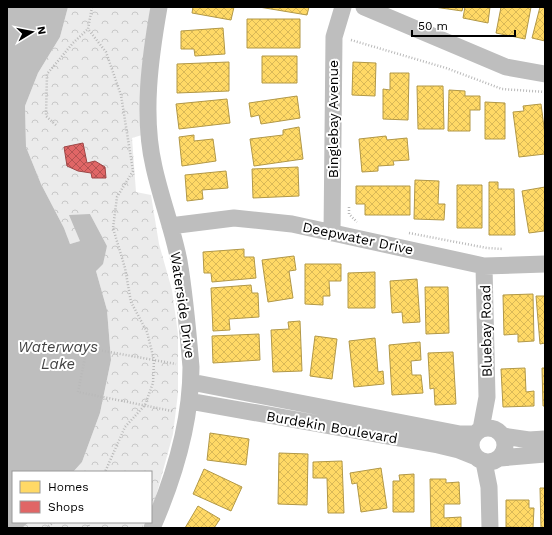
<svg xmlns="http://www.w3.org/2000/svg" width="552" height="535" font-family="'Work Sans',sans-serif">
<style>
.forest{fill:url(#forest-crowns)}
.water{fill:#bebebe}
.homes{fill:url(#homes-cross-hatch);stroke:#b29847}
.shops{fill:url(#shops-cross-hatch);stroke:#9d4747}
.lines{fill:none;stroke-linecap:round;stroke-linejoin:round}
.path{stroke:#b9b9b9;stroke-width:2.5;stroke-dasharray:1 2;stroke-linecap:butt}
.minor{stroke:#bebebe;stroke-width:17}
.labels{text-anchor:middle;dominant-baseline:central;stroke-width:4;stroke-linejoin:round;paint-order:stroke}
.street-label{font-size:14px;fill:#000;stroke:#fff}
.water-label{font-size:15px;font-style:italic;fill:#434343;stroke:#fff}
</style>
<defs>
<pattern id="forest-crowns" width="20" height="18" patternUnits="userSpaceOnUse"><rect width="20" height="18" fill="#ebebeb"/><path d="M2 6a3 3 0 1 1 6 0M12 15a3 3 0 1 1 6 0" fill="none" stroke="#c8c8c8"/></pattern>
<pattern id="homes-cross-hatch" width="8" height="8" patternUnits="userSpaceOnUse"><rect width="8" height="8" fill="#ffd966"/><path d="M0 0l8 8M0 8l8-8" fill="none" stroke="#d9b857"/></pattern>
<pattern id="shops-cross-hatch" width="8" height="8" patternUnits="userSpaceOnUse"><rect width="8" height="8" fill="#e06666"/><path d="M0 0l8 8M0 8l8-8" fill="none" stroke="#b35252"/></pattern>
</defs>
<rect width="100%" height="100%" fill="#fff"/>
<path class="forest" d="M68,7H152C142,51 141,90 142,135L132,138L136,192L151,195L159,244L172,290L178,334V393L173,434L155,500L151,510V472H73L82,462L100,413L111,360L107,310L96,271L107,246L90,214L80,241L70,244L64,228L41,184L26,147L25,106L38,73L60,37Z
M29,522H145L142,528H22Z"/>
<path class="water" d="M7,7H68L60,37L38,73L25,106L26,147L41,184L64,228L70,244L80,241L69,215L90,214L107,246L103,264L96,271L107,310L111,360L100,413L82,462L73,472H13V522H29L22,528H7Z"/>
<path class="homes" d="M193,7H234L231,20L192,13Z
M259,7H309L307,15Z
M434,7H463L462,11Z
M465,7H490L488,23L463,18Z
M501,7H531L525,39L496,33Z
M540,7H545V41L532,38Z
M247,19H300V48H247Z
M223,28L225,54L195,56L194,49H181V31Z
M262,56H297V83H262Z
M229,62V91L177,93V64Z
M353,62L376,63L375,96L352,95Z
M390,73H409L408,120L383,119V89L390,90Z
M417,86H443L444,129H418Z
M449,90L465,91V96H480V110H470V131H448Z
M297,96L300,118L261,124L259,115L251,117L249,103Z
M227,99L230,123L179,129L176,104Z
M485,102L505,103V139H485Z
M541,104L545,135V154L519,157L513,112L524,111L523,106Z
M299,127L303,159L254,166L250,139L283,135V130Z
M194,135V141L213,139L216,161L182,166L179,137Z
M386,136L387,140L407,138L409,160L393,161L394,165L378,166V171L362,172L359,139Z
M298,167L299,196L253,198L252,169Z
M226,171L228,188L202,190L203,199L187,201L185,175Z
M415,180L439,181L438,204H445L444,220L414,219Z
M489,182H498V189H514L515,235H489Z
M457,185H482V228H457Z
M356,186H410V215H365V204H356Z
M545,187L544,231L529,233L522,191Z
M244,249V257H254L256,278L212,282L211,273H204L203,252Z
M294,256L296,270L289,271L293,298L268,302L262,260Z
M305,264H341V281H329L330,296H323V305L305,304Z
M375,272V308H348V273Z
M417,279L420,322L403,323L402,312L392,313L390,281Z
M251,285L252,293H258L259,317L229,319L230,330L213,331L211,288Z
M425,287H448L449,333L426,334Z
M533,294L534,341L518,342V334L504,335L503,295Z
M536,296H545V343L540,344Z
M300,321L302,371L273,372L271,330L289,329L288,322Z
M259,334L260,360L213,363L212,336Z
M315,336L337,339L332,379L310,376Z
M375,338L378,372L383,371L384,384L354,387L349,341Z
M420,342L421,360L411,361L412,375H421L423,393L392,395L389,345Z
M453,352L456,404L435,405L434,388L430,389L428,353Z
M525,368L526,392L534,391V406L503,407L501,369Z
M542,368H545V406H543Z
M210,433L249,439L246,465L207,460Z
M279,453L308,454L307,505L278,504Z
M342,461L344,513H328L327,478H313V462Z
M381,468L387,508L361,512L357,483L352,484L350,473Z
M204,469L242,487L231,511L193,494Z
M414,474V512H393V481H400L399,475Z
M430,479H446V483L459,482L460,504H444V518L461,517V528H431Z
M540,488H545V528H541Z
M506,500H529V508H534L533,528L506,527Z
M198,506L220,519L214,528H185Z"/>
<path class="shops" d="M83,143L87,163L95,161L105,167L106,178H92L91,173L78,171L67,166L64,147Z"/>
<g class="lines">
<path class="path" d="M92,7L88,29L106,52L121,95L133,171L117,197L113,228L125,268L131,302L147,332L154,360L153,383L145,405L125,427L105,472
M351,40L446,68L502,89L545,92
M56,125L46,116L47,74L73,43L88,29
M349,207V214L357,222
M409,233L487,248L503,249
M172,411L78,392L87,348L176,364
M88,522L89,528
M46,528L54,522"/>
<path class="minor" d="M364,7L506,67L545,74
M170,226L234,218L292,224L484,266L545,264
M332,233L334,37L343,7
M191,382L460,434H474
M189,401L438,445L459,450L474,456
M471 445a17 17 0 1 1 34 0a17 17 0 1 1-34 0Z
M481,429L487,397L484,266
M503,436L529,440L545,439
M500,458L545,454
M484,462L489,487L490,528
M152,528C174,478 191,423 191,367C188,332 185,296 179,261C173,230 161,199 154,167C142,116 150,58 159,7"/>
</g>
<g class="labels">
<g class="street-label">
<text transform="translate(333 119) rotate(-90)">Binglebay Avenue</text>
<text transform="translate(358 238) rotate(12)">Deepwater Drive</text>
<text transform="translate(183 305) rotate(82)">Waterside Drive</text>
<text transform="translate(486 331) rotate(-91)">Bluebay Road</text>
<text transform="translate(332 427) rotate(10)">Burdekin Boulevard</text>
</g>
<g class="water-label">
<text x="58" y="347">Waterways<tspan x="58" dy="17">Lake</tspan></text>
</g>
</g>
<rect width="552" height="535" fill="none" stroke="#000000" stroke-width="16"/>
<rect x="12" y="471" width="140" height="52" fill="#ffffff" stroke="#999999"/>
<rect x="20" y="481" width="20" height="12" fill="#ffd966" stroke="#999999"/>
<text x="48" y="491" font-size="12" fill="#000000">Homes</text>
<rect x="20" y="501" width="20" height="12" fill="#e06666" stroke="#999999"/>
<text x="48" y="511" font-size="12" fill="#000000">Shops</text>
<g transform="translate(32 32) rotate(80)" stroke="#ffffff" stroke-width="3" paint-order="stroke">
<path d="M0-3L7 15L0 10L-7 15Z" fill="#000000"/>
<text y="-6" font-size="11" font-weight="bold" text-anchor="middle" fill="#000000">N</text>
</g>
<path d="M412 30v6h103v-6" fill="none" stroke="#000000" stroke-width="2"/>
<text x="418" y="30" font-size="12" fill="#000000" stroke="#ffffff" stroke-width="3" paint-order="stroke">50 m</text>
</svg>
